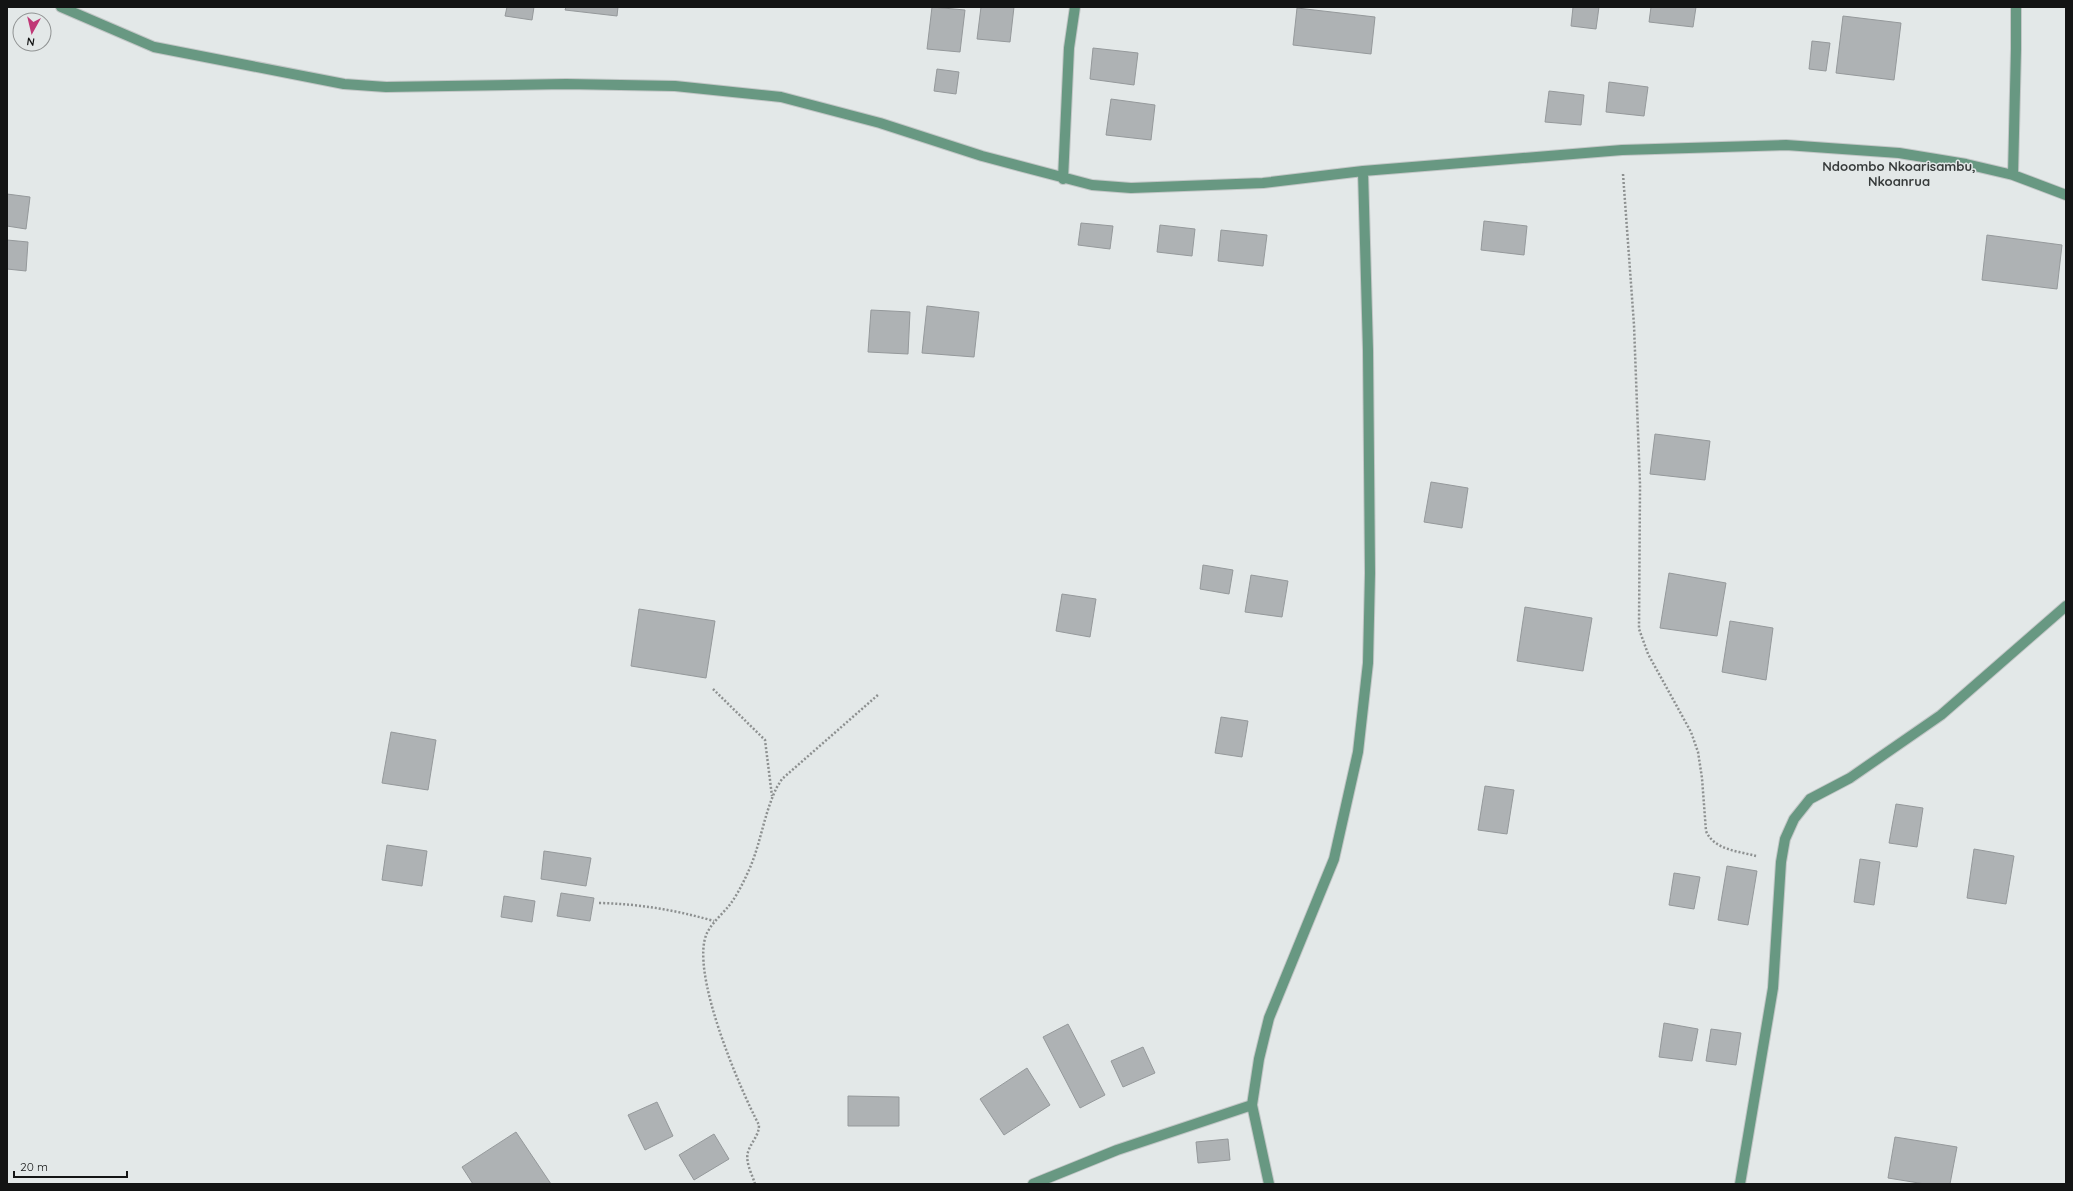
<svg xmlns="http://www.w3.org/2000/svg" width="2073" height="1191" font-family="Quicksand,sans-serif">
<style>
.building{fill:#aeb2b4;stroke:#95999b}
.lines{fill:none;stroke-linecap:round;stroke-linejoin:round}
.minor-casing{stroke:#c2c6c6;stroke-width:12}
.path{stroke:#8d9090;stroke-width:2.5;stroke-dasharray:2 2;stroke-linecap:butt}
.minor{stroke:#689882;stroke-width:10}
.labels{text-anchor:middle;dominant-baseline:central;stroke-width:3;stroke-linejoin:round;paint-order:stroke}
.neighbourhood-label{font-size:13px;font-weight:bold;fill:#373b3b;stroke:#e3e8e8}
</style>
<rect width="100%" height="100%" fill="#e3e8e8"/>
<path class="building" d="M507,7H534L532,20L505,16Z
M566,7H618L617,16L565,10Z
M932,7L965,10L960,52L927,49Z
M981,7H1014L1010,42L977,39Z
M1573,7H1599L1596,29L1571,26Z
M1651,7H1696L1693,27L1649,22Z
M1297,8L1375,17L1371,54L1293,45Z
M1843,16L1901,23L1894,80L1836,73Z
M1812,41L1830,43L1826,71L1809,69Z
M1093,48L1138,53L1134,85L1090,79Z
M937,69L959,72L956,94L934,91Z
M1609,82L1648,87L1644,116L1606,112Z
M1549,91L1584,95L1581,125L1545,122Z
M1111,99L1155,105L1151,140L1106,135Z
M7,194L30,197L26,229L7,226Z
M1484,221L1527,226L1524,255L1481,250Z
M1081,223L1113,226L1110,249L1078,245Z
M1160,225L1195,229L1192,256L1157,252Z
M1221,230L1267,235L1263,266L1218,261Z
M1987,235L2062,245L2057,289L1982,280Z
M7,240L28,242L26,271L7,269Z
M927,306L979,312L974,357L922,353Z
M871,310L910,312L908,354L868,352Z
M1655,434L1710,441L1705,480L1650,474Z
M1431,482L1468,488L1462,528L1424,522Z
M1203,565L1233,570L1229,594L1200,589Z
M1669,573L1726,583L1717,636L1660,628Z
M1251,575L1288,581L1282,617L1245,612Z
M1062,594L1096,599L1090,637L1056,631Z
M1525,607L1592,618L1583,671L1517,661Z
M639,609L715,621L706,678L631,666Z
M1730,621L1773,628L1766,680L1722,672Z
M1221,717L1248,721L1242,757L1215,753Z
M391,732L436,740L428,790L382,783Z
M1485,786L1514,790L1507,834L1478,830Z
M1896,804L1923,808L1917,847L1889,843Z
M387,845L427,851L422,886L382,880Z
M1974,849L2014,856L2006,904L1967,898Z
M544,851L591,858L586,886L541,879Z
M1860,859L1880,862L1874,905L1854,902Z
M1727,866L1757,871L1748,925L1718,920Z
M1674,873L1700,877L1694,909L1669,905Z
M561,893L594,898L590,921L557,916Z
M504,896L535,901L532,922L501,917Z
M1664,1023L1698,1029L1692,1061L1659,1057Z
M1068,1024L1105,1095L1080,1108L1043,1037Z
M1711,1029L1741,1033L1736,1065L1706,1061Z
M1143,1047L1155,1073L1123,1087L1111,1061Z
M1027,1068L1050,1105L1004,1135L980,1099Z
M848,1096L899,1097V1126H848Z
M657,1102L673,1136L645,1150L628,1115Z
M516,1132L551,1184H473L462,1167Z
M714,1134L729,1159L694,1180L679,1155Z
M1895,1137L1957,1147L1950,1184H1925L1888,1178Z
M1228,1139L1230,1160L1198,1163L1196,1142Z"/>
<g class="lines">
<g class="minor-casing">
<path id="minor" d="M61,7L154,47L344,84L386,87L566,84L675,86L781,97L880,123L982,156L1092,185L1131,188L1263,183L1363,171L1622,150L1786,145L1899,153L1966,164L2013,175L2066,195
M2013,175L2016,49V7
M1063,179L1069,48L1075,7
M1033,1184L1117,1150L1252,1105
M1269,1184L1252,1105L1259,1059L1269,1018L1334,859L1358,752L1368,663L1370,573L1368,350L1363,171
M1740,1184L1773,988L1781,862L1785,839L1794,819L1810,799L1850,778L1941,715L2066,606"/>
</g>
<path class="path" d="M1623,174L1634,325L1640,485L1639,629L1648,654L1691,732L1698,752L1702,778L1706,831C1714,850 1738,851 1756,856
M713,689L765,740L772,796
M599,903C641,904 675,910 714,921
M755,1184C752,1174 745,1162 748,1152C751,1142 759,1136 759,1125C740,1089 689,971 707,933C712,923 721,915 728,907C737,896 743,883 749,870C761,843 764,813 777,787L782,779L879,694"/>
<use href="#minor" class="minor"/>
</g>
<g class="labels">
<g class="neighbourhood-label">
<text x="1899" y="166">Ndoombo Nkoarisambu,<tspan x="1899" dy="15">Nkoanrua</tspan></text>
</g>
</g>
<rect width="2073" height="1191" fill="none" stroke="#131414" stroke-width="16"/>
<g transform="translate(32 32) rotate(188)"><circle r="19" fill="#e3e8e8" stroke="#909393"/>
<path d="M0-3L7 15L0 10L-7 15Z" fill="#c03876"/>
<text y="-6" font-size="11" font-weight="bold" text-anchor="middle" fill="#131414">N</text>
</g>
<path d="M14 1171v6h113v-6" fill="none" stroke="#131414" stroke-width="2"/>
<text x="20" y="1171" font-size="12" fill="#131414" stroke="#e3e8e8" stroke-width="3" paint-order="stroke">20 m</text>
</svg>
